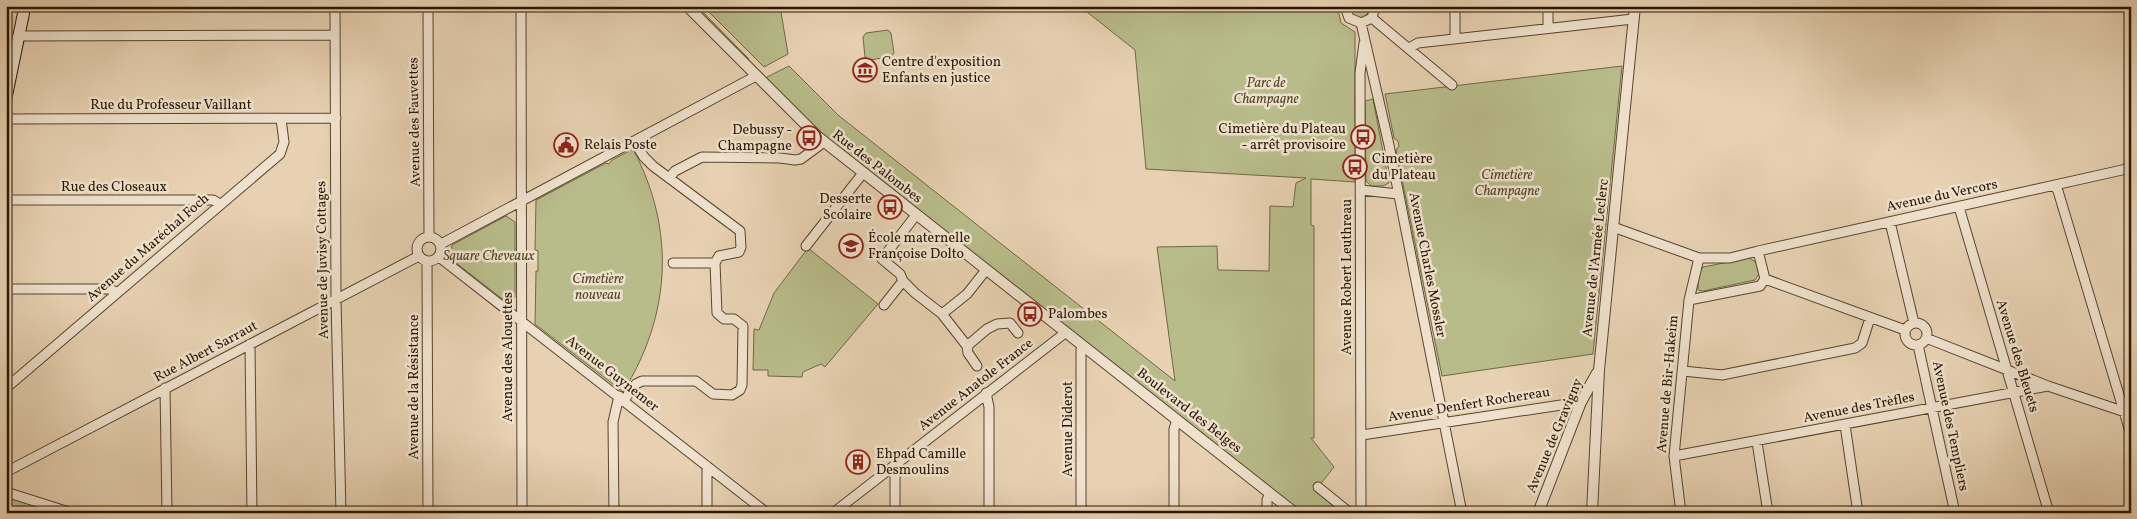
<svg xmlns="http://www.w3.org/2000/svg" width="2137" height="519" font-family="Vollkorn,serif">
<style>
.green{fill:#b8bb8a;stroke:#706845}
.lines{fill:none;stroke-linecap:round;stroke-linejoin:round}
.minor-casing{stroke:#58452c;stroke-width:11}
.tertiary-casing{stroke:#58452c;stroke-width:12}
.secondary-casing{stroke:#291600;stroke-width:13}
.minor{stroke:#efe1cd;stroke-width:9}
.tertiary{stroke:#efe1cd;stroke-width:10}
.secondary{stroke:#efe1cd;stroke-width:11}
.labels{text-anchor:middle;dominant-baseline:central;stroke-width:5;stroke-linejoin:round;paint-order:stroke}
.poi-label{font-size:14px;fill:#291600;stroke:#efe1cd;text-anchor:start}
.park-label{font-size:14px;font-style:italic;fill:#544829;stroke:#efe1cd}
.street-label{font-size:14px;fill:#291600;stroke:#efe1cd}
</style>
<rect width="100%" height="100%" fill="#e7d1b2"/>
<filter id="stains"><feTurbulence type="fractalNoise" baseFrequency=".004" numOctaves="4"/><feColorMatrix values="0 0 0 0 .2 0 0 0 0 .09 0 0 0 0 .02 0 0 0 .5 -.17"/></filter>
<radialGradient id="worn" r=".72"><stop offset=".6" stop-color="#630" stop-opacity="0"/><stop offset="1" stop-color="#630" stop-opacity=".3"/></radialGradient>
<path class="green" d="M691,6H697L749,59L746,62Z
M703,6H780L788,54L764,67Z
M1084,6H1337L1341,23L1355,32V182L1311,179V225L1314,226V438H1311L1334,467L1315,491L1342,513H1300L1086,344L1071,329L1062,327L827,140L765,78L789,66L838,115L1175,381L1157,247L1217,246L1218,270L1269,271L1270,206L1293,207L1296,183L1306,178L1146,169L1135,50L1082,8Z
M1349,6H1369V11L1364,19H1354Z
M888,30L891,33L894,53L891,57L869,60L865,57L863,37L866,33Z
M1622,66L1593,354L1442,376L1396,150L1399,146L1398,141L1394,138L1385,94Z
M1373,99L1389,183L1383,186H1371L1366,181L1365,101Z
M633,149C676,230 671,315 623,392L535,324L536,271H538V251L535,250L536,200L606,163L609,164L612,160Z
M506,216L515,222V297L505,301L451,259L452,245Z
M808,248L878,304L825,367L821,364L803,372L802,377L768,376V370H753L754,329L759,330L774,293Z
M1749,258L1756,262L1759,274L1755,280L1703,291L1698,290V274L1703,267Z
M6,497L36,506L34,513H6Z"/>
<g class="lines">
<g class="minor-casing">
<path id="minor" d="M335,6L336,299L341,513
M428,6L429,237
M521,6L522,513
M1345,6L1349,18L1361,23L1372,18L1375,6
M1372,18L1452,85
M1361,23L1389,145L1462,513
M1548,28V6
M18,36L335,35
M1455,39V6
M1409,48L1418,43L1633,19
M6,119L336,118
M669,178L675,171L702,157L780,158L795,160L801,159L824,142
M2055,186L2058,191L2131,435
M1361,190L1398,194
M6,200H213L220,204
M1959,207L2049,513
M916,215L882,259L900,274L903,281L915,293L942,314L967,346L968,353L977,366
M1890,222L1914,323
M1613,227L1699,258H1730L1758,251L1765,279L1760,286L1689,300
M417 249a12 12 0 1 1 24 0a12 12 0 1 1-24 0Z
M441,244L756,76
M806,246L863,173
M1758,251L2131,168
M439,257L767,513
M427,261L428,513
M673,263H715
M1765,279L1905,330
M6,289H110L117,293
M884,305L903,281
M942,314L967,294L986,270
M1905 334a11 11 0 1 1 22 0a11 11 0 1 1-22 0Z
M1926,338L2048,386L2128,413
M250,344L252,513
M1918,345L1955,513
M967,346L987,329L997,324L1010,323L1018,333
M1683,371L1722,375L1855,348L1862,343L1870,318
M6,388L280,154L284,142L281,119
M165,388L167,513
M986,393L989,407V513
M624,400L636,384L642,381H696L713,394L732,395L740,390L742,385L743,326L734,319H724L717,313L715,263L719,256L739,252L741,247L740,231L653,166L644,157L634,141
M1845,425L1858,513
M1362,435L1581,402
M1757,442L1768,513
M1674,456L2048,386
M6,472L419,256
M1318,487L1350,513
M6,492L72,513
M614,513L613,422L619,396
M707,513V466
M833,513L1065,333
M895,513V465
M1081,513V350L1083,346
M1174,513V429L1177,420
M1267,513V500L1270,493
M1361,513L1360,73L1364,43
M1681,513L1674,456L1689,300L1699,258"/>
</g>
<g class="tertiary-casing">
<path id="tertiary" d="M687,6L817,136L1295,513
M1538,513L1581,402L1597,373
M1592,513L1599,370L1635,6"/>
</g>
<g class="secondary-casing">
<path id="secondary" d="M6,98L25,6"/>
</g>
<use href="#minor" class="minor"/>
<use href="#tertiary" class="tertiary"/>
<use href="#secondary" class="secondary"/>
</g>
<defs>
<g id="museum-ring" transform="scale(1.25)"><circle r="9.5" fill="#efe1cd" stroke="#8f2418" stroke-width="1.5"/><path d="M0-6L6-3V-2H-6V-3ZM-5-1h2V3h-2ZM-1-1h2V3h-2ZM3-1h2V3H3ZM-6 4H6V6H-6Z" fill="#8f2418"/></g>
<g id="bus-ring" transform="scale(1.25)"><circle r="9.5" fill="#efe1cd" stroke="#8f2418" stroke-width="1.5"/><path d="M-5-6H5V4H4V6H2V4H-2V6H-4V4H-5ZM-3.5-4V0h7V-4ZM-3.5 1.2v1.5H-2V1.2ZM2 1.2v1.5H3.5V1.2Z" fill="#8f2418"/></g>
<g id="civic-ring" transform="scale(1.25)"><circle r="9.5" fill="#efe1cd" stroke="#8f2418" stroke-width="1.5"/><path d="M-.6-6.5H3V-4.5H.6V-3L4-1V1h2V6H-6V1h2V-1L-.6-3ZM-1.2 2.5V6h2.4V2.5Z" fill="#8f2418"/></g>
<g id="school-ring" transform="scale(1.25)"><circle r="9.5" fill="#efe1cd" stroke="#8f2418" stroke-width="1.5"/><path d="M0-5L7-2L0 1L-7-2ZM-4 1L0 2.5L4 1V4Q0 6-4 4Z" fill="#8f2418"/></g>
<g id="building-ring" transform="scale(1.25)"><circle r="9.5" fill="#efe1cd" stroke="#8f2418" stroke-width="1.5"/><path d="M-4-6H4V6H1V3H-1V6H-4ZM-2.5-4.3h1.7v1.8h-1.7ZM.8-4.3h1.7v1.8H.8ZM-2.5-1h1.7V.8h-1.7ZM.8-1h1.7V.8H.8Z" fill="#8f2418"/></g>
</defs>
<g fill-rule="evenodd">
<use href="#museum-ring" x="865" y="70"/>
<use href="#bus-ring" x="1363" y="137"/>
<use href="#bus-ring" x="809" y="138"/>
<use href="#civic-ring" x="566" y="145"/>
<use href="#bus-ring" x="1355" y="167"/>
<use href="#bus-ring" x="890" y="207"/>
<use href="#school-ring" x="851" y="246"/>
<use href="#bus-ring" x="1030" y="314"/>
<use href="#building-ring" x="858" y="462"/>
</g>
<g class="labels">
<g class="poi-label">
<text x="882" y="62">Centre d'exposition<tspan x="882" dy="16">Enfants en justice</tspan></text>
<text x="1346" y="129" text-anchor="end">Cimetière du Plateau<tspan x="1346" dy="16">- arrêt provisoire</tspan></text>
<text x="792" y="130" text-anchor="end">Debussy -<tspan x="792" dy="16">Champagne</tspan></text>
<text x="584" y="145">Relais Poste</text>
<text x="1372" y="159">Cimetière<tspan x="1372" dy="16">du Plateau</tspan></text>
<text x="872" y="199" text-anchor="end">Desserte<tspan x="872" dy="16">Scolaire</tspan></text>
<text x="868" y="238">École maternelle<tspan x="868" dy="16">Françoise Dolto</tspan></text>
<text x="1048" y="314">Palombes</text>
<text x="876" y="454">Ehpad Camille<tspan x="876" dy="16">Desmoulins</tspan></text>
</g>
<g class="park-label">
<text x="1266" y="83">Parc de<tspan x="1266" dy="16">Champagne</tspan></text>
<text x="1507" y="175">Cimetière<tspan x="1507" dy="16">Champagne</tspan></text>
<text x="489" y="256">Square Cheveaux</text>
<text x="598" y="279">Cimetière<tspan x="598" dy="16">nouveau</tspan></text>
</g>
<g class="street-label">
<text x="171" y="105">Rue du Professeur Vaillant</text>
<text transform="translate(415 122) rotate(-91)">Avenue des Fauvettes</text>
<text transform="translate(877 167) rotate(38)">Rue des Palombes</text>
<text x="114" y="187">Rue des Closeaux</text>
<text transform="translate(1942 196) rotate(-12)">Avenue du Vercors</text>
<text transform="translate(148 248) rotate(-41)">Avenue du Maréchal Foch</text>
<text transform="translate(1596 258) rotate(-84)">Avenue de l'Armée Leclerc</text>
<text transform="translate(323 260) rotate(-91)">Avenue de Juvisy Cottages</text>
<text transform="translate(1427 265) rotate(79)">Avenue Charles Mossler</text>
<text transform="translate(1347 277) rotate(-90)">Avenue Robert Leuthreau</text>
<text transform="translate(206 352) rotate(-28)">Rue Albert Sarraut</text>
<text transform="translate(2017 356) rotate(73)">Avenue des Bleuets</text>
<text transform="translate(508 357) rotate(-90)">Avenue des Alouettes</text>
<text transform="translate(612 374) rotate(38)">Avenue Guynemer</text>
<text transform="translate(1668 384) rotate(-85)">Avenue de Bir-Hakeim</text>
<text transform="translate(976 385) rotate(-38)">Avenue Anatole France</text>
<text transform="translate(414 387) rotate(-90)">Avenue de la Résistance</text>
<text transform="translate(1469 405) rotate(-9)">Avenue Denfert Rochereau</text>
<text transform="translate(1859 408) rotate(-11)">Avenue des Trèfles</text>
<text transform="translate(1189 411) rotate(38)">Boulevard des Belges</text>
<text transform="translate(1950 426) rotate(78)">Avenue des Templiers</text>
<text transform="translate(1068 429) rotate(-90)">Avenue Diderot</text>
<text transform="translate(1555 436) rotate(-67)">Avenue de Gravigny</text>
</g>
</g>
<rect width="2137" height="519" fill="none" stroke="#e7d1b2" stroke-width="25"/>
<rect x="8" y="8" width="2122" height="504" fill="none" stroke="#291600" stroke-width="2.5"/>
<rect x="12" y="12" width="2112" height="494" fill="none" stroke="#291600"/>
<rect width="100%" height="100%" filter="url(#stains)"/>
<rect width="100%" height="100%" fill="url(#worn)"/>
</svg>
